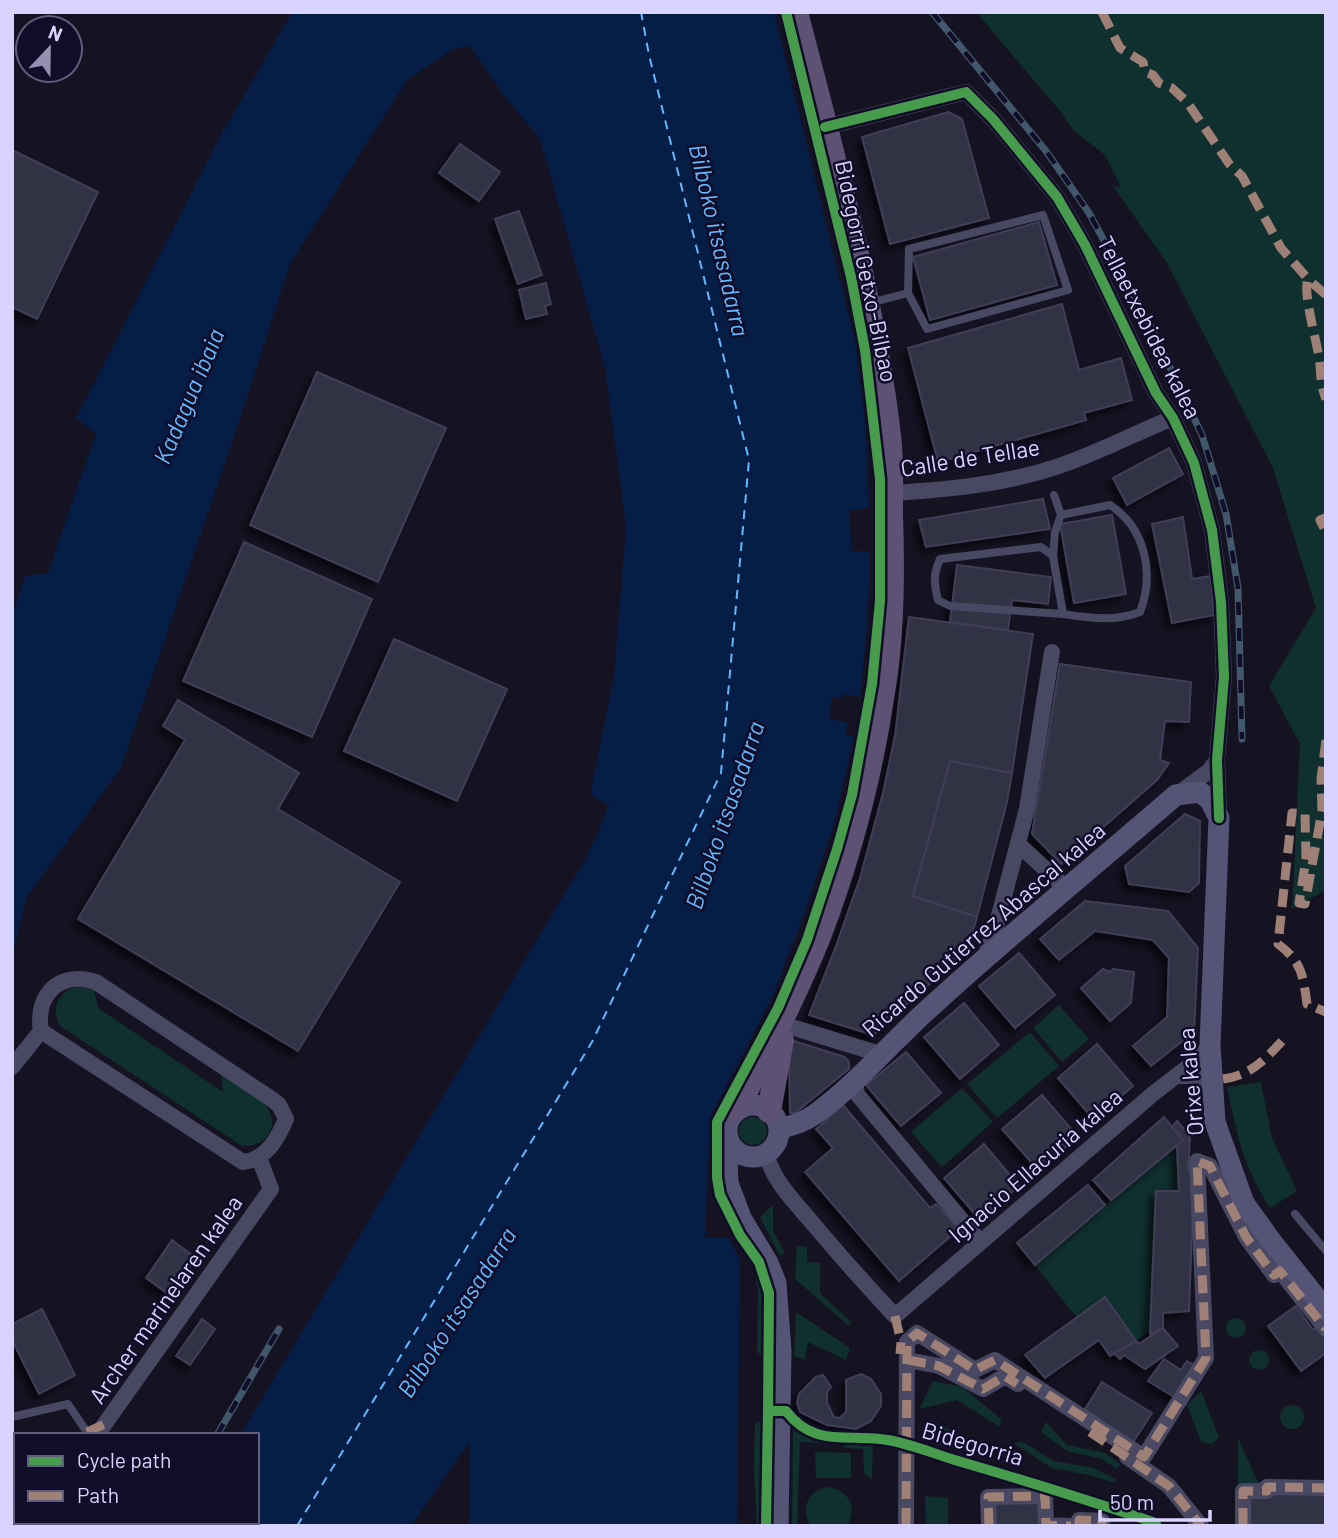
<svg xmlns="http://www.w3.org/2000/svg" width="1338" height="1538" font-family="Barlow,sans-serif">
<style>
.green{fill:#102f2f}
.water{fill:#061d45}
.lines{fill:none;stroke-linecap:round;stroke-linejoin:round}
.ferry{stroke:#62b8ff;stroke-width:2;stroke-dasharray:9 7;stroke-linecap:butt}
.building{fill:#333144;stroke:#413e56;stroke-width:2;filter:url(#shadow)}
.lane{stroke:#484863;stroke-width:8}
.street{stroke:#484863;stroke-width:16}
.secondary{stroke:#565476;stroke-width:21}
.primary{stroke:#5d5274;stroke-width:24}
.rail-casing{stroke:#41586c;stroke-width:7}
.rail{stroke:#110d28;stroke-width:4.5;stroke-dasharray:13;stroke-linecap:butt}
.quiet{stroke:#9e8076;stroke-width:9;stroke-dasharray:18 9;stroke-linecap:butt}
.cycleway-casing{stroke:#110d28;stroke-width:15}
.cycleway{stroke:#469c4c;stroke-width:10}
.labels{text-anchor:middle;dominant-baseline:central;stroke-width:5;stroke-linejoin:round;paint-order:stroke}
.street-label{font-size:23px;fill:#d9d4ff;stroke:#110d28}
.water-label{font-size:24px;font-style:italic;fill:#62b8ff;stroke:#110d28}
</style>
<defs>
<filter id="shadow"><feDropShadow dx="-5.5" dy="5.5" stdDeviation="3.5" flood-color="#0009"/></filter>
</defs>
<rect width="100%" height="100%" fill="#151322"/>
<path class="green" d="M976,12H1326V890L1292,909L1300,744L1269,686L1316,608L1273,468L1167,263L1113,186L1121,187L1105,155L1074,131L1060,111Z
M75,987L94,989L98,1008L223,1092L221,1073C239,1085 282,1104 270,1131C265,1143 253,1146 242,1146L60,1026C51,1008 57,994 75,987Z
M1059,1005L1089,1039L1062,1062L1033,1028Z
M1030,1032L1059,1066L997,1118L967,1084Z
M1261,1082L1272,1138L1297,1191L1270,1208C1243,1165 1237,1136 1227,1087Z
M962,1088L993,1122L942,1167L911,1132Z
M739 1131a14 14 0 1 1 28 0a14 14 0 1 1-28 0Z
M1177,1145L1179,1191H1156L1150,1330L1136,1341L1105,1297L1077,1318L1035,1265Z
M773,1205V1231L785,1253L780,1256L760,1217Z
M797,1246L807,1247V1262L820,1263V1293L851,1322L849,1326L795,1279Z
M754,1266L763,1295V1356L757,1352L758,1291Z
M796,1312L850,1348L846,1360L808,1342L805,1360L794,1356Z
M1226 1328a10 10 0 1 1 20 0a10 10 0 1 1-20 0Z
M1249 1360a10 10 0 1 1 20 0a10 10 0 1 1-20 0Z
M933,1381L962,1387L1001,1419L1000,1427L957,1400L919,1409Z
M1201,1391L1219,1437L1212,1444L1201,1442L1187,1405Z
M1280 1417a12 12 0 1 1 24 0a12 12 0 1 1-24 0Z
M762,1419V1526H757L754,1472L755,1424Z
M932,1420L987,1449L986,1453L969,1445L930,1434Z
M1046,1422L1067,1445L1105,1453L1120,1464L1117,1469L1102,1459L1067,1451L1041,1432Z
M793,1424L800,1430L825,1439L824,1443L800,1442L797,1526H792Z
M1238,1438L1258,1482H1326L1238,1491Z
M845,1442L873,1443L872,1480L864,1473L863,1449L844,1448Z
M1023,1442L1054,1461L1094,1468L1117,1480L1111,1482L1089,1475L1052,1468L1013,1443Z
M817,1452L851,1453V1478H816L815,1453Z
M826,1487C848,1489 858,1506 847,1526H811C800,1509 807,1493 826,1487Z
M925,1496L948,1498V1526H926Z"/>
<path class="water" d="M292,12H774L855,341L866,430L869,508L849,510L852,551H870L868,618L860,697L844,694L843,698L832,697L829,718L848,723L845,734L854,736L835,821L805,912L772,998L710,1117L705,1238H729L740,1260L737,1526H469L470,1441L411,1526H186L188,1522H257V1435H240L587,856L609,806L590,794L614,676L626,527L605,368L540,139L505,97L469,45L452,50L407,80L290,264L241,416L121,768L26,898L12,958V615L25,576L48,573L96,433L76,418L220,137Z"/>
<g class="lines">
<path class="ferry" d="M297,1526L592,1042L721,773L749,460L649,55L641,12"/>
</g>
<path class="building" d="M948,112L962,119L989,218L890,244L862,137Z
M460,144L500,172L479,201L439,173Z
M12,150L98,192L37,319L12,307Z
M519,211L542,275L518,284L495,219Z
M1039,222L1057,285L930,320L913,257Z
M546,283L551,304L545,306L547,314L526,319L519,290Z
M1062,304L1079,370L1121,358L1132,400L1084,413L1086,420L938,462L908,348Z
M317,372L446,428L378,582L250,525Z
M1169,448L1183,474L1127,505L1113,478Z
M1043,499L1050,529L926,547L919,520Z
M1112,515L1126,594L1074,603L1060,524Z
M1183,517L1192,579L1211,576L1214,615L1172,623L1152,524Z
M244,542L372,599L312,737L183,681Z
M957,565L1051,577L1048,604L1012,600L1008,630L950,622Z
M909,617L1033,634L1012,773L950,761L913,896L977,917L968,949L873,1035L809,1015L836,946L860,878L883,793L895,736Z
M394,639L507,689L457,801L344,751Z
M1060,664L1191,682L1189,722L1165,721L1160,760L1169,763L1157,780L1061,864L1032,834Z
M178,700L299,773L278,809L400,882L298,1051L78,919L185,740L163,726Z
M950,761L1012,773L1007,802L977,917L913,896Z
M1185,814L1200,821L1199,883L1189,892L1129,884L1125,866Z
M1085,901L1168,911L1198,948L1194,1032L1151,1066L1133,1046L1167,1017L1169,958L1153,940L1095,931L1059,960L1040,939Z
M1019,953L1055,995L1015,1028L979,986Z
M1103,969L1110,972L1113,969L1134,972L1131,1003L1110,1021L1081,988Z
M964,1003L999,1045L960,1079L924,1037Z
M794,1041L845,1057L849,1062V1069L795,1113H790L789,1049Z
M1097,1044L1133,1086L1094,1120L1058,1078Z
M906,1052L941,1093L901,1126L866,1085Z
M1042,1095L1078,1137L1038,1170L1002,1129Z
M843,1105L930,1208L936,1204L959,1229L899,1281L805,1172L833,1148L816,1129Z
M1164,1117L1183,1140L1111,1200L1093,1180Z
M1177,1121L1190,1136L1188,1170L1194,1177L1189,1311L1163,1313V1328L1150,1334L1156,1191H1179L1177,1145L1183,1140L1172,1127Z
M984,1144L1019,1186L980,1220L944,1178Z
M1088,1185L1105,1205L1035,1265L1017,1243Z
M172,1240L196,1258L171,1296L146,1278Z
M1105,1297L1136,1341L1110,1356L1099,1340L1045,1378L1025,1355Z
M1296,1306L1313,1330L1317,1327L1326,1338V1353L1301,1371L1268,1326Z
M42,1309L75,1375L39,1394L12,1340V1324Z
M202,1319L215,1329L190,1365L176,1356Z
M1163,1328L1178,1346L1145,1369L1124,1355L1120,1359L1114,1353L1136,1341L1139,1344Z
M1164,1359L1181,1370L1187,1361L1201,1370L1179,1400L1148,1381Z
M861,1374L871,1379L881,1394V1406L871,1421L856,1429L827,1425L800,1412L797,1403L799,1394L816,1377L823,1375L831,1387L827,1392V1403L834,1417L840,1418L846,1412V1380Z
M1102,1382L1152,1413L1132,1444L1096,1422L1099,1418L1085,1409Z
M1326,1488V1526H1243V1491Z
M1045,1496L1046,1525L989,1526L988,1497Z"/>
<g class="lines">
<path class="lane" d="M870,303L908,293L927,329L1068,290L1043,215L909,249L908,293
M1054,495L1061,515L1110,505C1145,528 1155,573 1140,612C1114,622 1090,618 1063,614L1053,556L1041,547L940,559C933,574 934,584 938,600L950,606L1063,614
M1053,556L1055,532L1061,515
M1295,1214L1326,1251
M12,1417L68,1404L87,1432L99,1433"/>
<path class="street" d="M825,127L966,92L993,119L1057,197L1085,245L1156,393L1173,418L1194,463L1212,530L1221,602L1224,677L1217,760L1219,816
M891,493C947,490 1006,484 1059,466C1098,453 1135,433 1173,418
M1178,794L1209,771L1217,760
M1018,844L1067,889
M985,957L997,923L1027,809L1052,652
M785,1025L880,1054
M12,1067L41,1031C35,995 59,970 96,982L273,1100L279,1105L286,1119C278,1138 266,1160 243,1162L41,1031
M1177,1076H1193L1212,1087
M855,1082L857,1094L980,1242
M766,1153C773,1182 796,1203 815,1226C841,1257 868,1287 895,1316
M895,1316L1154,1093L1197,1060L1210,1045
M908,1360L939,1366L983,1389L1005,1376L1018,1384
M97,1435L271,1189L259,1158
M1127,1457L1169,1486L1201,1526
M31,1526L34,1522
M906,1526L907,1342L917,1333L975,1370L995,1360L1144,1457L1206,1358L1197,1161L1210,1166L1246,1237L1274,1275L1280,1271L1326,1329
M989,1526L988,1497L1045,1496L1046,1525L1071,1526
M1079,1526V1520L1102,1521V1526
M1243,1526V1491H1267V1487L1326,1488"/>
<path class="secondary" d="M727 1131a26 26 0 1 1 52 0a26 26 0 1 1-52 0Z
M779,1128C794,1126 805,1122 818,1112C860,1081 894,1039 934,1004C1013,932 1095,865 1176,795L1200,792L1210,800L1219,818L1210,1045L1215,1122L1244,1203L1272,1242L1326,1310
M726,1133L728,1183L741,1218L768,1263L776,1283L781,1351L778,1526"/>
<path class="primary" d="M737,1109C766,1051 796,994 820,934C850,855 872,769 884,686C893,630 893,571 891,515C891,489 892,461 889,435C872,292 832,152 796,12
M769,1111L782,1040"/>
<g class="rail-casing">
<path id="rail" d="M932,12L1046,151L1089,213L1151,327L1202,435L1226,514L1238,588L1242,739
M217,1435L279,1329
M164,1526L166,1522"/>
</g>
<use href="#rail" class="rail"/>
<path class="quiet" d="M1102,12L1120,48L1143,62L1145,72L1153,75L1159,83L1172,88L1187,102L1230,165L1242,176L1281,248L1308,279
M1326,295L1308,279C1302,294 1319,347 1320,366C1321,378 1321,387 1326,399
M1324,528L1320,520L1325,518L1326,520
M1326,740L1321,779L1322,811L1305,904L1299,903L1306,859L1305,814L1292,813L1278,944C1302,962 1303,975 1307,1004L1326,1012
M1223,1079C1253,1075 1266,1058 1286,1037
M895,1316L901,1342L900,1354
M908,1360L939,1366L983,1389L1005,1376L1017,1384
M87,1432L105,1424
M1090,1432L1169,1486L1201,1526
M906,1526L907,1342L917,1333L975,1370L995,1360L1144,1457L1206,1358L1197,1161L1210,1166L1246,1237L1274,1275L1280,1271L1326,1329
M989,1526L988,1497L1045,1496L1046,1525L1071,1526
M1079,1526V1520L1102,1521V1526
M1243,1526V1491H1267V1487L1326,1488"/>
<g class="cycleway-casing">
<path id="cycleway" d="M786,12L851,277L865,350L880,479V601L872,684L852,795L837,849L807,940L778,1008L717,1122V1178L720,1195L740,1235L759,1262L769,1293L768,1411H786C813,1446 843,1435 880,1439C904,1441 934,1454 958,1461C1023,1480 1088,1500 1153,1522L1157,1526
M825,127L966,92L993,119L1057,197L1085,245L1156,393L1173,418L1194,463L1212,530L1221,602L1224,677L1217,760L1219,818
M766,1526L768,1411"/>
</g>
<use href="#cycleway" class="cycleway"/>
</g>
<g class="labels">
<g class="street-label">
<text transform="translate(867 271) rotate(78)">Bidegorri Getxo-Bilbao</text>
<text transform="translate(1150 327) rotate(63)">Tellaetxebidea kalea</text>
<text transform="translate(970 457) rotate(-9)">Calle de Tellae</text>
<text transform="translate(983 929) rotate(-41)">Ricardo Gutierrez Abascal kalea</text>
<text transform="translate(1190 1082) rotate(-95)">Orixe kalea</text>
<text transform="translate(1035 1165) rotate(-41)">Ignacio Ellacuria kalea</text>
<text transform="translate(165 1299) rotate(-55)">Archer marinelaren kalea</text>
<text transform="translate(973 1443) rotate(16)">Bidegorria</text>
</g>
<g class="water-label">
<text transform="translate(720 240) rotate(77)">Bilboko itsasadarra</text>
<text transform="translate(188 396) rotate(-67)">Kadagua ibaia</text>
<text transform="translate(724 815) rotate(-71)">Bilboko itsasadarra</text>
<text transform="translate(456 1312) rotate(-57)">Bilboko itsasadarra</text>
</g>
</g>
<rect width="1338" height="1538" fill="none" stroke="#d9d4ff" stroke-width="28"/>
<rect x="14" y="1433" width="245" height="91" fill="#110d28" stroke="#615d7e" stroke-width="2"/>
<rect x="28" y="1456" width="35" height="10" fill="#469c4c" stroke="#615d7e" stroke-width="2"/>
<text x="77" y="1468" font-size="21" fill="#d9d4ff">Cycle path</text>
<rect x="28" y="1491" width="35" height="10" fill="#9e8076" stroke="#615d7e" stroke-width="2"/>
<text x="77" y="1503" font-size="21" fill="#d9d4ff">Path</text>
<g transform="translate(49 49) rotate(22)"><circle r="33" fill="#110d28" stroke="#615d7e" stroke-width="2"/>
<path d="M0-5L12 26L0 18L-12 26Z" fill="#9490b2"/>
<text y="-10" font-size="19" font-weight="bold" text-anchor="middle" fill="#d9d4ff">N</text>
</g>
<path d="M1100 1510v10h110v-10" fill="none" stroke="#d9d4ff" stroke-width="3.5"/>
<text x="1110" y="1510" font-size="21" fill="#d9d4ff" stroke="#110d28" stroke-width="5" paint-order="stroke">50 m</text>
</svg>
